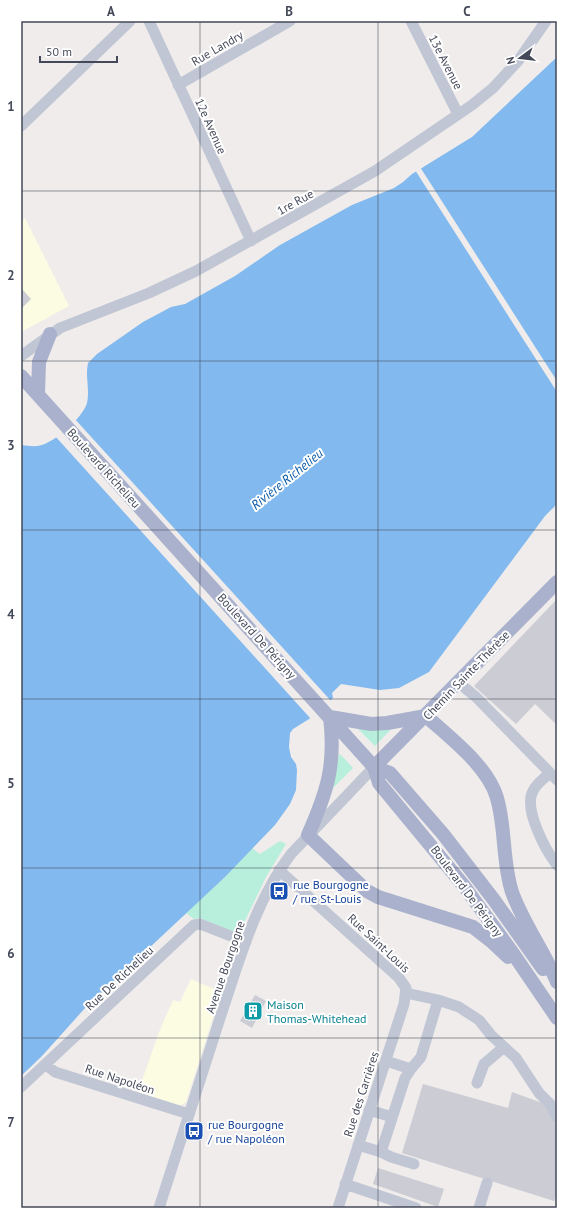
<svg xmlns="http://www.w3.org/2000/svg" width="578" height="1229" font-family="'PT Sans',sans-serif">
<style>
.commercial{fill:#fcfce2}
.green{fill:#b7efdc}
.water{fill:#82b9ee}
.pier{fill:#efeceb}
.building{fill:#cbccd4}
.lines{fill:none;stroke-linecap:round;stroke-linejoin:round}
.minor{stroke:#c1c6d4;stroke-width:11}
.major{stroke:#aab1cc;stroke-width:14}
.grid{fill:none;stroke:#444959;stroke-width:1;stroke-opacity:0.55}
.labels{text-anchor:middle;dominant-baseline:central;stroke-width:4;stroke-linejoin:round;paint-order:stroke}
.street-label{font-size:12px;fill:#444959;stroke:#fff}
.transit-label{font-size:12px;fill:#164399;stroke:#fff;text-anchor:start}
.culture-label{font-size:12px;fill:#0d838f;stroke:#fff;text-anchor:start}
.water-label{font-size:13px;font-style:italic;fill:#0859a8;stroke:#fff}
.neatline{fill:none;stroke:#444959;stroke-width:1.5}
.grid-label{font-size:13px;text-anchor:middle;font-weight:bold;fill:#444959}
</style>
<rect width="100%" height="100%" fill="#efeceb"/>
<path class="commercial" d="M25,218L69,306L23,331H21V222Z
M191,979L221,992L186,1102L179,1106L138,1092L159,1032L173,1000L180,1002Z"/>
<path class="green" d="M393,727L375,746L358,729Z
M340,754L353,768L332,789L339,755Z
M280,841L286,844L266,877L240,931L233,932L200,918L194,919L186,913L225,877L252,848L260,854Z"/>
<path class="water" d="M557,57V504L545,516L429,672L399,688L380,690L341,684L332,693L333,698L309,719L293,729L290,733L289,747L291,757L296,764L297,770L296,790L290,804L275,825L225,877L86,1007L42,1056L21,1076V445C28,446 35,447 42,445C56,441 83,417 87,403C90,390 85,376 88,363L97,354L143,322L171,307L185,304L235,276L280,245L352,205L394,188L403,182L412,174L472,137Z"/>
<path class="pier" d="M420,167L557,381V392L415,170Z
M74,418L332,702L311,719L55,436Z"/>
<path class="building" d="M21,288L31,299L21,309Z
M557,599V725L535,704L516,724L474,686Z
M255,995L266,1001L252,1028L240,1021Z
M423,1084L508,1108L512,1092L545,1104L557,1126V1194L554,1201L402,1153Z
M378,1168L444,1189L438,1207L373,1184Z"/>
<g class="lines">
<path class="minor" d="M149,21L251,241
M411,21L458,114
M178,85L290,21
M21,126L130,21
M21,356L60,328L149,293L196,271L375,171L472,105L493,88L518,61L546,21
M459,683L476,697L557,780
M550,773C544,778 536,784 533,791C523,809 546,851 557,865
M279,870L399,978L406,988L404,1004L338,1208
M438,1000L459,1007L479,1020L491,1035L516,1058L539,1093L550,1104L557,1117
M386,1061L411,1069L421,1057L438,1000L406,993
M46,1065L55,1072L189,1114
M477,1083L484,1064L504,1047
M21,1087L194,925L200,924L246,942
M369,1110L392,1117
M358,1145L381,1152L405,1078L411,1069
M381,1152L391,1157L414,1164
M345,1184L416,1208
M159,1208C180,1143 201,1077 222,1012C240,958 256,900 291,854L374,767
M479,1208L487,1183"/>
<path class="major" d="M21,376L374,767L379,783L464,886L512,952L557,1018
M38,394L39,362L50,334
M330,717L371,724L387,723L426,716C450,738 488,766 497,798C506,829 502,861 512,892C523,923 544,951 557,982
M330,717C336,765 327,792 308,835L367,891L378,897L473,927L491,941L508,957
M374,767L390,773L443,834L494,900L543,969
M374,767L557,582"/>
</g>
<path class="grid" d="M200,21V1208M378,21V1208M21,191H557M21,361H557M21,530H557M21,699H557M21,868H557M21,1038H557"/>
<defs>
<g id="bus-square" transform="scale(1)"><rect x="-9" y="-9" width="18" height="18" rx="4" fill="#1a4fb4" stroke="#fff"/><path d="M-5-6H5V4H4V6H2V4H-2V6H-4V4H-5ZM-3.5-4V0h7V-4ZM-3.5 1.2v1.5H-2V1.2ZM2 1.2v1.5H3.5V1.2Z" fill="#fff"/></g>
<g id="building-square" transform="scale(1)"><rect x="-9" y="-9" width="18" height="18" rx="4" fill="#0f9aa8" stroke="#fff"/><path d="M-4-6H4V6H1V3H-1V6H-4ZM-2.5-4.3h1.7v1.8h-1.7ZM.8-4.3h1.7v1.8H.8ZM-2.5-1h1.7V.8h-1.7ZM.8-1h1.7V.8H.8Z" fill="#fff"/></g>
</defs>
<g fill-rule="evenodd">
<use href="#bus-square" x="279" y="891"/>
<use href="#building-square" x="253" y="1011"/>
<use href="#bus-square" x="194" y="1131"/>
</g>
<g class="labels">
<g class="street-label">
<text transform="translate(217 48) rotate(-30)">Rue Landry</text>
<text transform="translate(446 62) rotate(63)">13e Avenue</text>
<text transform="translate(211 126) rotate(66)">12e Avenue</text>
<text transform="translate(295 202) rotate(-29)">1re Rue</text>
<text transform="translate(104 468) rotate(48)">Boulevard Richelieu</text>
<text transform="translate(257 636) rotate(48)">Boulevard De Périgny</text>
<text transform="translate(466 675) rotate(-46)">Chemin Sainte-Thérèse</text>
<text transform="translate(467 891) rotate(53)">Boulevard De Périgny</text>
<text transform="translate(379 943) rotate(43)">Rue Saint-Louis</text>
<text transform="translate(225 967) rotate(-71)">Avenue Bourgogne</text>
<text transform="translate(119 978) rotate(-43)">Rue De Richelieu</text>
<text transform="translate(120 1079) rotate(18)">Rue Napoléon</text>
<text transform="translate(361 1094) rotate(-72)">Rue des Carrières</text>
</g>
<g class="transit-label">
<text x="293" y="884">rue Bourgogne<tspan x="293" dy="14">/ rue St-Louis</tspan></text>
<text x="208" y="1124">rue Bourgogne<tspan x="208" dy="14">/ rue Napoléon</tspan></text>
</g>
<g class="culture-label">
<text x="267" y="1004">Maison<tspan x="267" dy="14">Thomas-Whitehead</tspan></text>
</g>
<g class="water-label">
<text transform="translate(287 479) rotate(-39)">Rivière Richelieu</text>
</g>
</g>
<rect width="578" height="1229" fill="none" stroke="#ffffff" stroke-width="44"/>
<g transform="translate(520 58) rotate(255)" stroke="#ffffff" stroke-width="3" paint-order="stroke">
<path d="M0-3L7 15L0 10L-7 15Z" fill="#444959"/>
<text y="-6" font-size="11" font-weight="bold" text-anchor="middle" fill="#444959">N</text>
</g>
<path d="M40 56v6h77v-6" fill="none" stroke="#444959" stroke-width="2"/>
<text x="46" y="56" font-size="12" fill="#444959" stroke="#ffffff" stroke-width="3" paint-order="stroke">50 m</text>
<rect x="22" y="22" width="534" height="1185" class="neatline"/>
<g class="grid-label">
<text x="111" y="16">A</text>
<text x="289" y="16">B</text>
<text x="467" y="16">C</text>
<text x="11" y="111">1</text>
<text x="11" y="280">2</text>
<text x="11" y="450">3</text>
<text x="11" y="619">4</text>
<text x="11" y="788">5</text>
<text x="11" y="958">6</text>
<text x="11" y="1127">7</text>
</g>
</svg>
